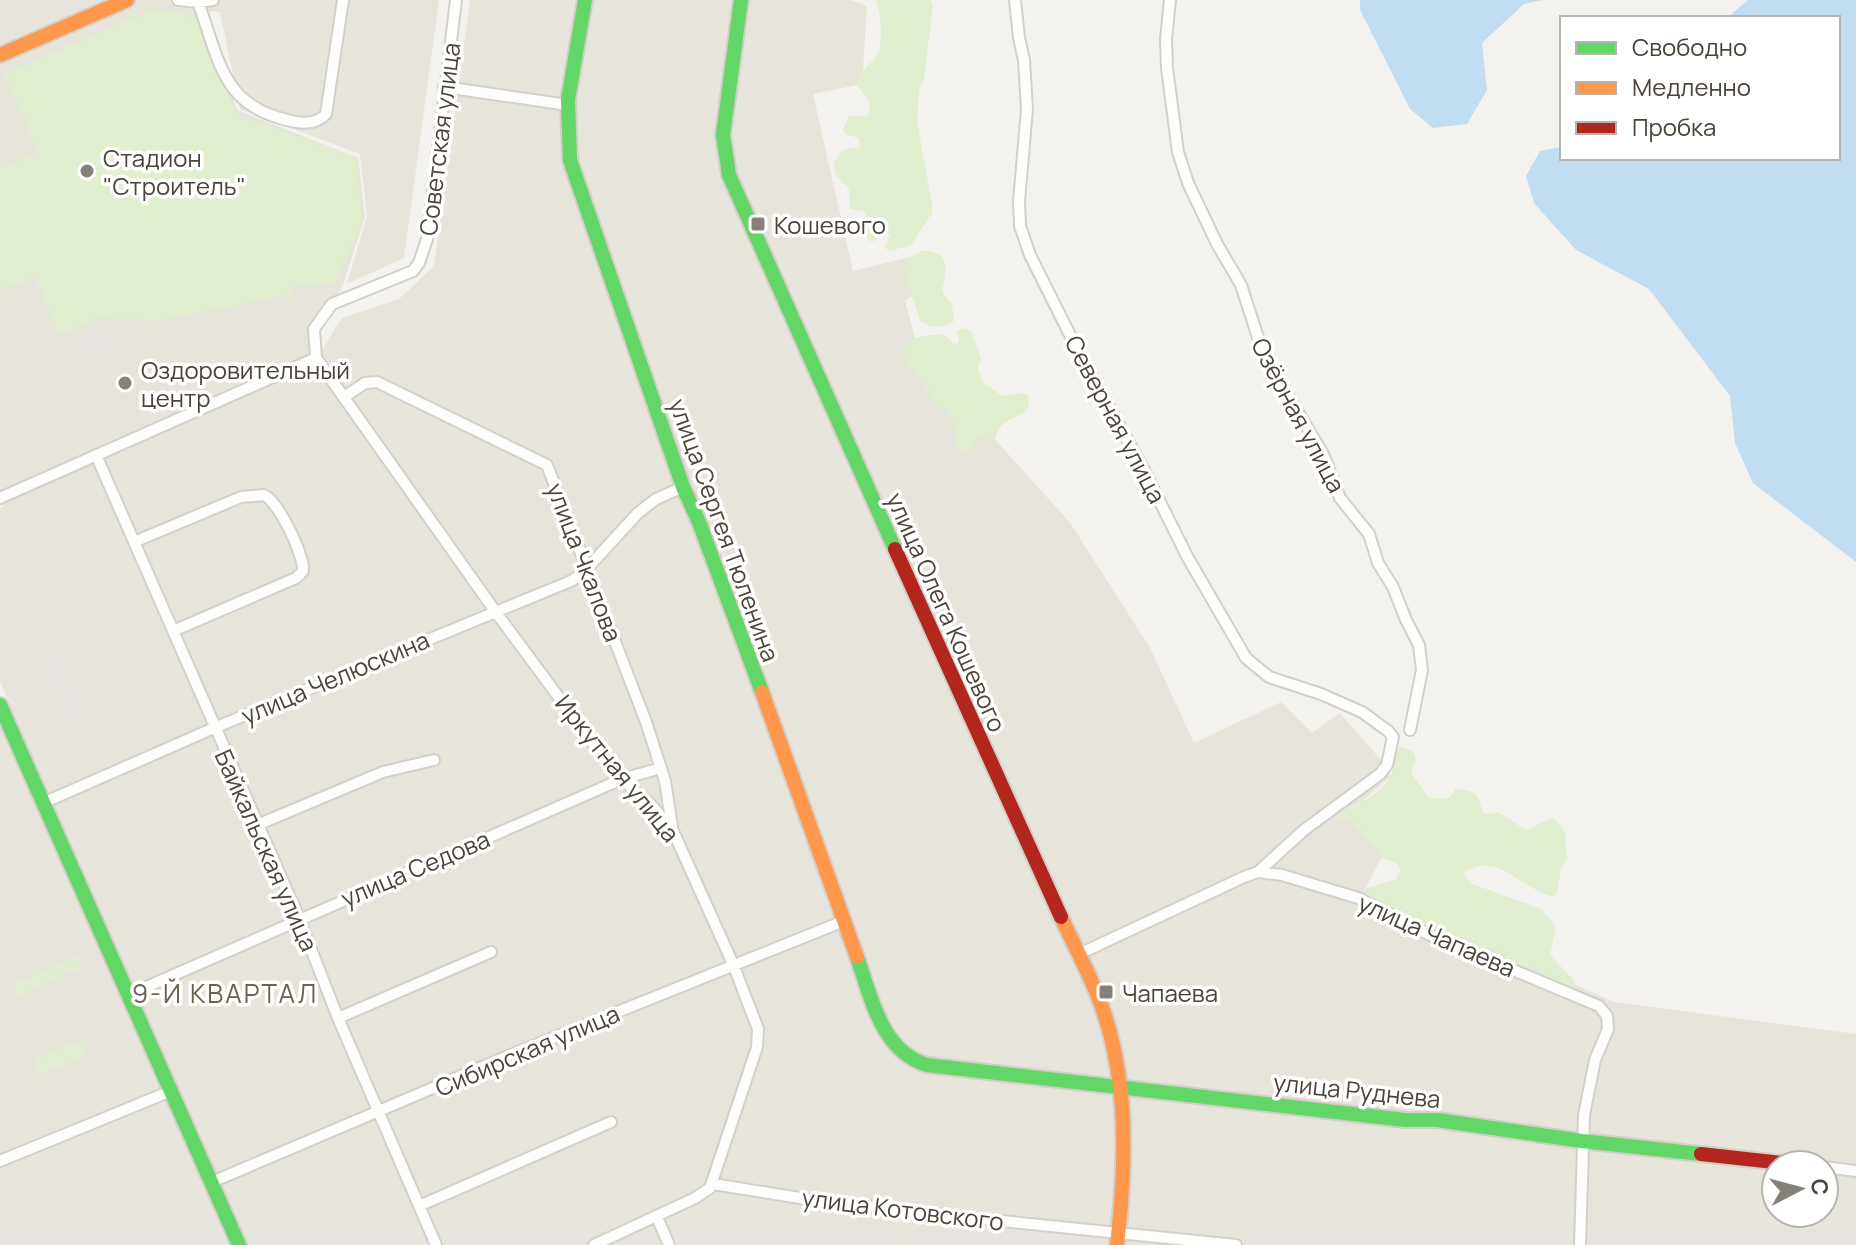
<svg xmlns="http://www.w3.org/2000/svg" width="1856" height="1245" font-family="Manrope,sans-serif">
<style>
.residential{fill:#e7e4dc;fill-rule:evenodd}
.green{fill:#e1eecf}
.parking{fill:#e6e3df}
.water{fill:#c0ddf1}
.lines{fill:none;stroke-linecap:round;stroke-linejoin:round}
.street-casing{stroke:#d2d0cb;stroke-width:14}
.fast-casing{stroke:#d3cfc5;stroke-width:18}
.slow-casing{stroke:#d3cfc5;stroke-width:18}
.jam-casing{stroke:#d3cfc5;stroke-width:18}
.street{stroke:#fdfdfc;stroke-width:10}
.fast{stroke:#63d668;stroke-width:14}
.slow{stroke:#ff974d;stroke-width:14}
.jam{stroke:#b3261e;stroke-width:14}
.poi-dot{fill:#868178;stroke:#fff;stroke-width:3}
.labels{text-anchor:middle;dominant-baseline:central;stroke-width:7;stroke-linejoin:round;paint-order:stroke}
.street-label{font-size:24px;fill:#4b4439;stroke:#fff}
.poi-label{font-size:24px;fill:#4b4439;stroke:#fff;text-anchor:start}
.neighbourhood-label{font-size:26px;letter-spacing:2px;fill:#6e6250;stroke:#fff}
</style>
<rect width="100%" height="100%" fill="#f4f2ee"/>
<path class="residential" d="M0,0H439L404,258L347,284L367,216L360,154L240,109L220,12L201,10L237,110L358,158L365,217L343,284L332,304L320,317L317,357L342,318L399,299L434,266L470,0H851L867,6L862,84L813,94L853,271L931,252L939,276L905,301L920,356L1071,524L1150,648L1194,743L1281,702L1312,733L1340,713L1380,759L1391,776L1350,812L1387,847L1364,891L1614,1002L1856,1034V1245H0V719L207,1170L0,681V509L4,507L0,493ZM1776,1165H1824V1213H1776Z"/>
<path class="green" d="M876,0H931L933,5L924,79L919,91L917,121L932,205V213L911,245L890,251L885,248L890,235L885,233L875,241H869L863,235L866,211L850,209L849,188L836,176L833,164L842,150L860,147L859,138L847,135L843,130L849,116H867L870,113L868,99L856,84C858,73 868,66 875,58C885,45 881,14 876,0Z
M153,9L201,18L235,113L352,156L357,161L362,219L355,241L334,284L290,286L293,294L158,321L100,318L59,335L35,276L0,291V168L38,151L4,74Z
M922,251C953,251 946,270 942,292L952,304L954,321C944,328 930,329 920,320L904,272L906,261Z
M963,328L971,331L981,358L978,369L982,381L1002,396L1021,393L1028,395C1035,423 1001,410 995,439L991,441L981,434L973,446L963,453L956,448V430L948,410C934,408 932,395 923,385C905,361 888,340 931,335C942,334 946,334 952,343L957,344L959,341L957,331Z
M1400,747L1413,751L1416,760L1411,773L1429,798H1450L1455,789C1480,791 1476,794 1484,814L1498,812L1526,830C1536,827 1542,820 1553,818C1572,833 1562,838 1568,858C1557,871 1561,882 1555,897C1523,892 1499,849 1463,873L1470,883L1541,909L1556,926L1550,955L1574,980L1576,987L1546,980L1537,968L1509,963L1498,950L1480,948L1473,938C1455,941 1456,933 1443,930C1416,924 1391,908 1366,895V888L1395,880L1401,870L1396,862L1385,860L1348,818L1336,820L1335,816L1337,812C1357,803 1378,798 1390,777C1396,766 1392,757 1400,747Z
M76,956L81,968L18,996L13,985Z
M79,1040L86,1055L41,1075L34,1060Z"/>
<path class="parking" d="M100,324L108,331L144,326L147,335L77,363L66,338Z
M59,645L91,714L68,725L35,656Z"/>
<path class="water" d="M1360,0H1543L1524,4L1482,43L1487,90L1467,124L1433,128L1410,109L1360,10Z
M1748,0H1856V562L1753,483L1735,443L1730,396L1649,289L1576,250L1534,203L1526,176L1540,151L1562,147V158C1577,158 1589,161 1604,158H1838V18H1727Z"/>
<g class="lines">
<g class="street-casing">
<path id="street" d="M178,0L198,2L213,0
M456,0L427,239L419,263L413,271L332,304L314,329L316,358L495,611L614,772L653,807L673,831L733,964L758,1029L757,1047L710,1188L695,1198L594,1245
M1015,0L1019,38L1024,60L1027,109L1019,201L1020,226L1030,255L1076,347L1144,470L1188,558L1246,658L1269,677L1321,694L1362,712L1388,731L1393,737L1387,765L1380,774L1304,830L1258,872
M1170,0L1166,39L1167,68L1178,152L1188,183L1217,244L1241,285L1263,353L1323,454L1340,498L1369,534L1378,563L1393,587L1406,620L1419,645L1422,670L1410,730
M198,2C220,61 221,106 291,121C304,124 317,124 326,114L343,0
M444,87L568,105
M344,397L365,383L377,382L547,465L646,722L665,781L672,826
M96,455L299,918L338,1018L436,1245
M0,498L316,358
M134,542L241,497L264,495C279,502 304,555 303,571L296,578L173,631
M43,803L214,728L571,581L582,574L638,513L656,499L683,487
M257,825L383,772L434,760
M1079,954L1244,877L1258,872L1282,875L1358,898L1430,935L1599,1006L1607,1016L1608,1029L1595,1060L1584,1115L1580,1245
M128,995L622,779L661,768
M338,1018L491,952
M0,1161L171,1091
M1824,1167L1856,1171
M212,1182L508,1056L844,921
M713,1184L806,1199L973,1218L1236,1245
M419,1206L611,1122
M657,1217L669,1245"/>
</g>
<g class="fast-casing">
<path id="fast" d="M585,0L568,100L570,160L683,487L699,522L762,692
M741,0L723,135L729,175L895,549
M0,705L239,1245
M857,957C871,997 881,1051 927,1065L1405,1120H1437L1582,1141L1701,1154"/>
</g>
<g class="slow-casing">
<path id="slow" d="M0,55L127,0
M762,692L857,957
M1061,917C1075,947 1091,976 1102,1007C1129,1084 1126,1165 1117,1245"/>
</g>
<g class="jam-casing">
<path id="jam" d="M895,549L1061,917
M1701,1154L1801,1165"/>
</g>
<use href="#street" class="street"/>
<use href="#fast" class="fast"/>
<use href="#slow" class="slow"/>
<use href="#jam" class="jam"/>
</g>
<g class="poi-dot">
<circle cx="87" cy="171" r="8"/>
<rect x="750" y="216" width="16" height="16" rx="4"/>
<circle cx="125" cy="383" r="8"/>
<rect x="1098" y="984" width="16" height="16" rx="4"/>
</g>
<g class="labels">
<g class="street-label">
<text transform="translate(439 139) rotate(-83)">Советская улица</text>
<text transform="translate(1299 415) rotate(62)">Озёрная улица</text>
<text transform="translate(1116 419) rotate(62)">Северная улица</text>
<text transform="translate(725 530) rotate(70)">улица Сергея Тюленина</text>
<text transform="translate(585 562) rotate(69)">улица Чкалова</text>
<text transform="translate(947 612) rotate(66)">улица Олега Кошевого</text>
<text transform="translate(335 677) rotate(-23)">улица Челюскина</text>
<text transform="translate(618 768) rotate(51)">Иркутная улица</text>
<text transform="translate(267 850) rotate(66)">Байкальская улица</text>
<text transform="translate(415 868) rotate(-23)">улица Седова</text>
<text transform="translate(1437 935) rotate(24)">улица Чапаева</text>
<text transform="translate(527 1050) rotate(-23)">Сибирская улица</text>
<text transform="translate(1357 1090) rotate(6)">улица Руднева</text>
<text transform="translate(903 1209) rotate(7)">улица Котовского</text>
</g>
<g class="poi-label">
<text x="103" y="157">Стадион<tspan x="103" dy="28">"Строитель"</tspan></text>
<text x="774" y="224">Кошевого</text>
<text x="141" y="369">Оздоровительный<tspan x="141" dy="28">центр</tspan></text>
<text x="1122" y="992">Чапаева</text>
</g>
<g class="neighbourhood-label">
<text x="225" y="993">9-Й КВАРТАЛ</text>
</g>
</g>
<rect x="1560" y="16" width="280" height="144" fill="#ffffff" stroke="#b7b4b0" stroke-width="2"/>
<rect x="1576" y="42" width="40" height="12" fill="#63d668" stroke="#b7b4b0" stroke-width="2"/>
<text x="1632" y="56" font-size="24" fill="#4b4439">Свободно</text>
<rect x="1576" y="82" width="40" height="12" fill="#ff974d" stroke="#b7b4b0" stroke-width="2"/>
<text x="1632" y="96" font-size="24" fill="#4b4439">Медленно</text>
<rect x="1576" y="122" width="40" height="12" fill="#b3261e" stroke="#b7b4b0" stroke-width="2"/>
<text x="1632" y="136" font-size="24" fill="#4b4439">Пробка</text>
<g transform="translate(1800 1189) rotate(84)"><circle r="38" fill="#ffffff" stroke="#b7b4b0" stroke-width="2"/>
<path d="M0-6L14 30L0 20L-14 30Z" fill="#868178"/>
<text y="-12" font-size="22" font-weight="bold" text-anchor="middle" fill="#4b4439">С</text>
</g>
</svg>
